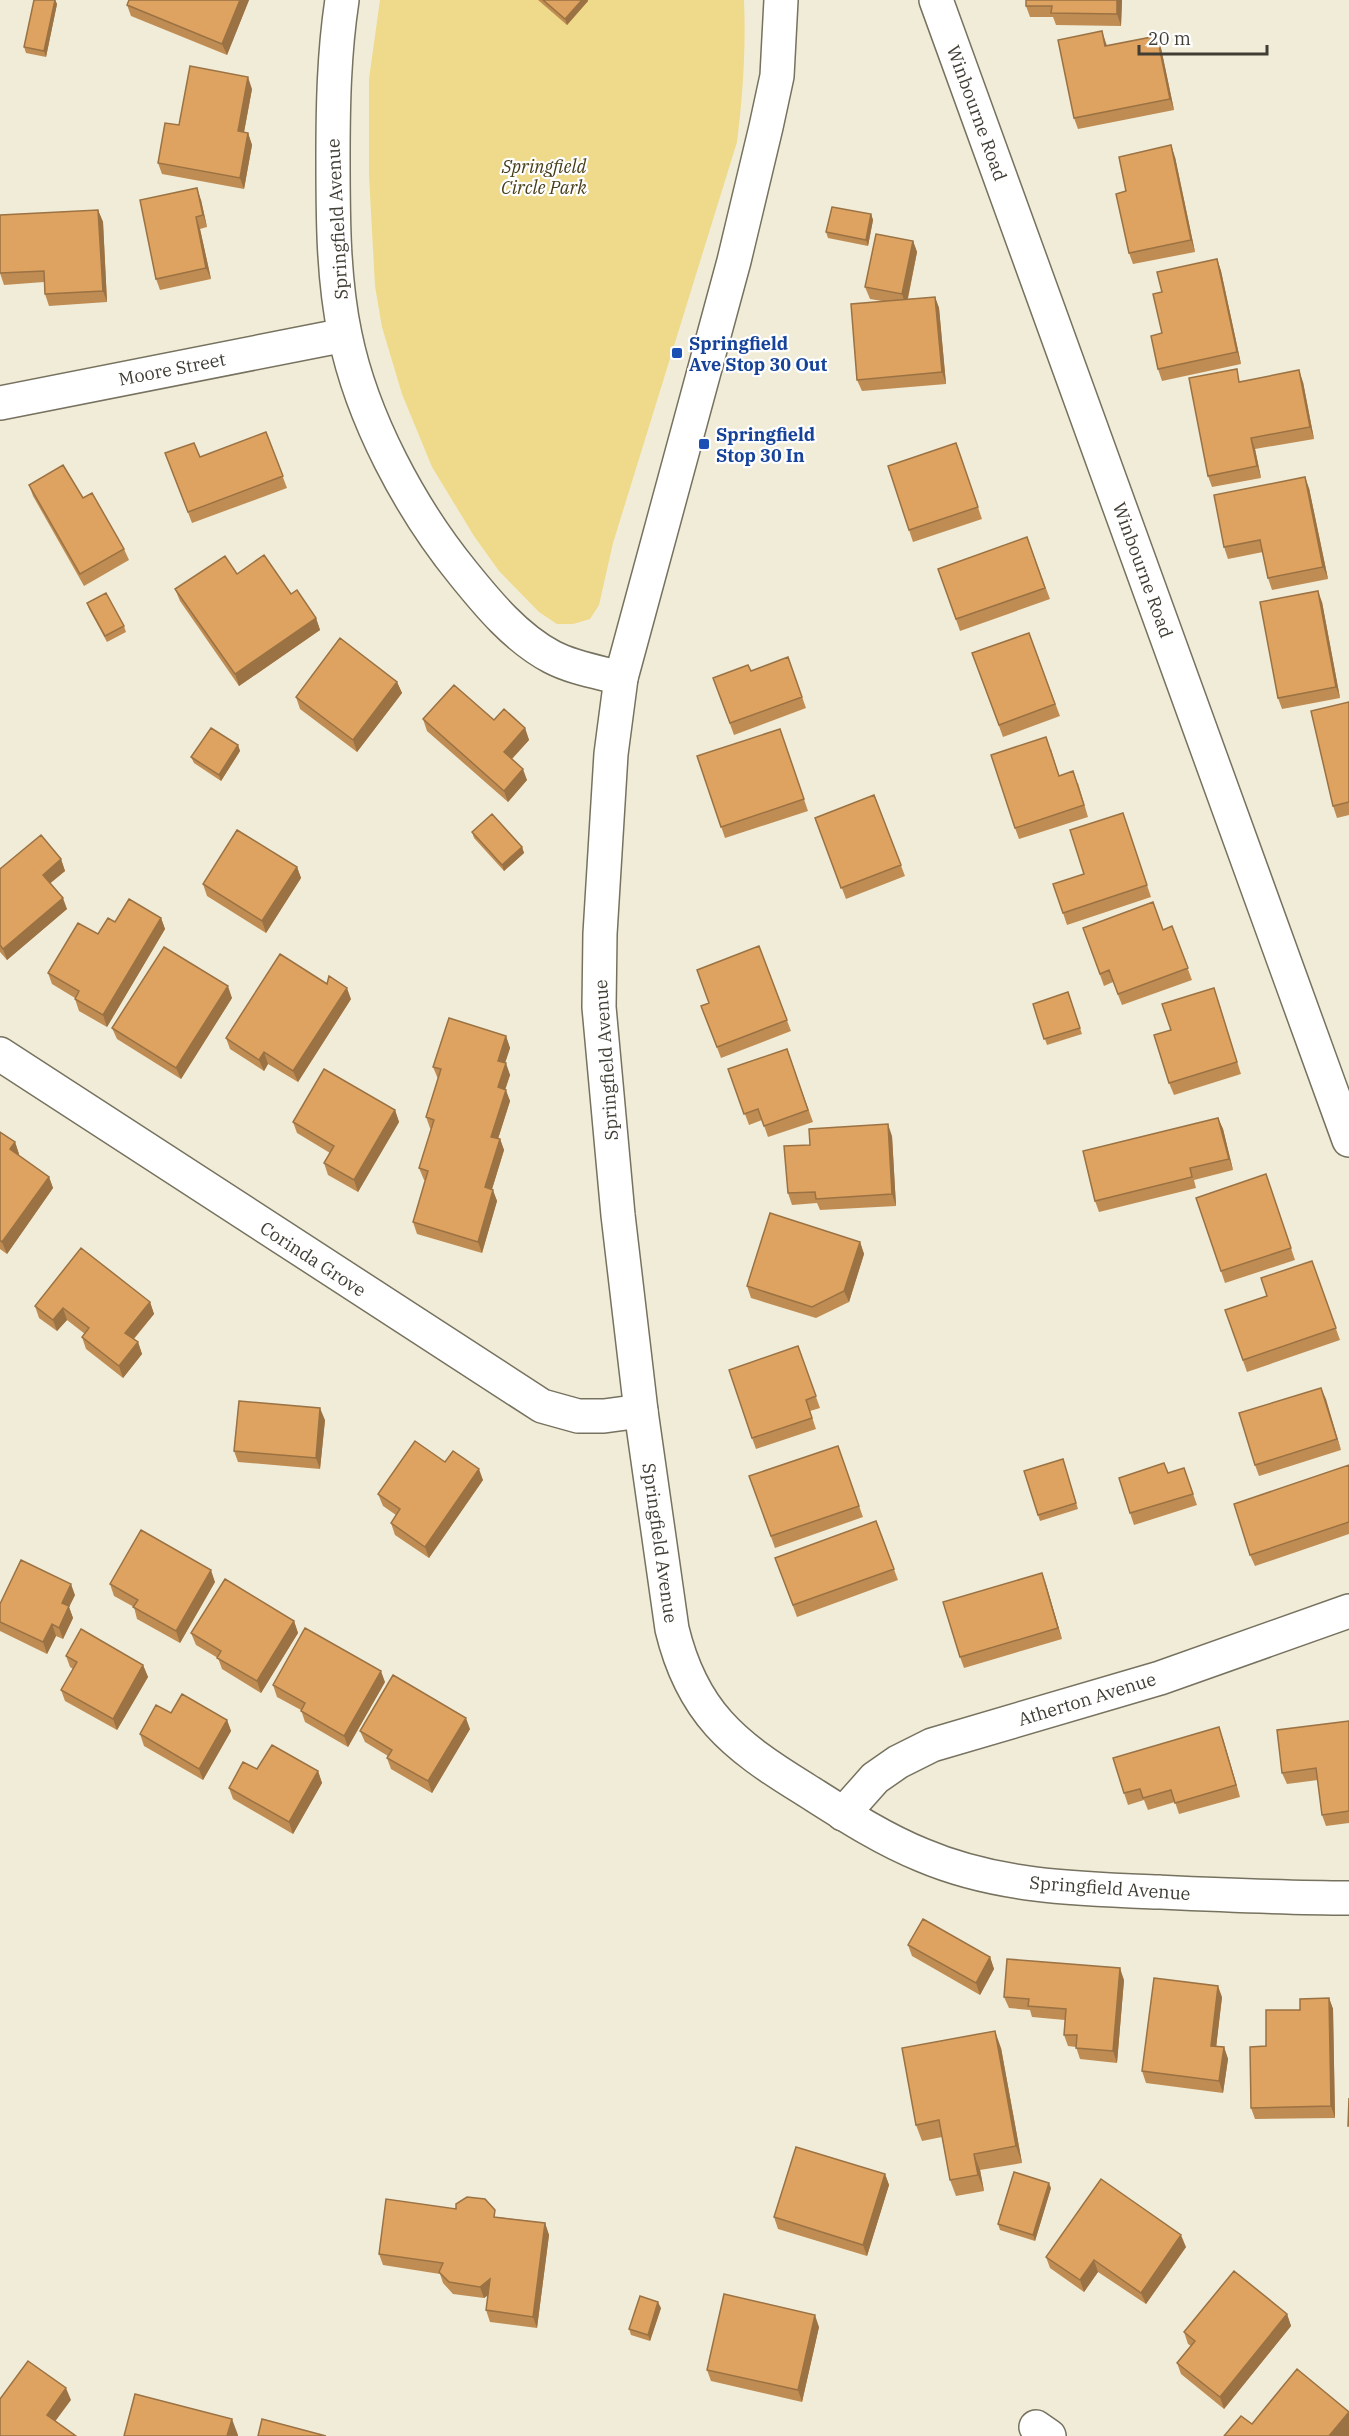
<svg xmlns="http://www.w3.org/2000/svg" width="1349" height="2436" font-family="'IBM Plex Serif',serif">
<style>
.green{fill:#eeda8a}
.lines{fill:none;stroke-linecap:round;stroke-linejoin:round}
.minor-casing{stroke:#76725f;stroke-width:36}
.tertiary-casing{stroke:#76725f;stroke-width:36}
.minor{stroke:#fff;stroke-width:33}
.tertiary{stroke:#fff;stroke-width:33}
.wall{fill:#bf8c53}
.shaded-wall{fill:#9b7243}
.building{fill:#dea360;stroke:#9b7243;stroke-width:1.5}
.transit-dot{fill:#1a4fb4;stroke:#fff;stroke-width:2}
.labels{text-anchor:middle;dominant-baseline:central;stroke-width:4.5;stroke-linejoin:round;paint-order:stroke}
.street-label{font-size:18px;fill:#3f3d34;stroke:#fff}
.park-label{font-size:18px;font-style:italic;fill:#483e19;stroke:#fff}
.transit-label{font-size:18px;font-weight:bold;fill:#164399;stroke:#fff;text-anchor:start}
</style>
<rect width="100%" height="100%" fill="#f1ecd7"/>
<path class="green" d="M380,0H744C746,48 743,94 737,142L613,543L599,605L590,619L573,624H557L539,612L499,571L474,536L432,467L402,394L382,327L375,286L369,175V79Z"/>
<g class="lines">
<g class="minor-casing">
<path id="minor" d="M342,0C334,53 333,105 333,158C333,217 333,278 345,335C362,418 410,508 463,573C488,604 516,638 552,657C573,668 598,672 621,678
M936,0L1349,1140
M0,403L345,335
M0,1054L542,1406L578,1416H604L641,1411
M843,1814L875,1778L898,1762L932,1745L1160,1678L1349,1611
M1036,2427L1049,2436"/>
</g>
<g class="tertiary-casing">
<path id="tertiary" d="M781,0L777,76L766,127L734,261L621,678L611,754L600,934L599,1007L618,1215L641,1411L672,1629C692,1712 733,1745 803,1788C841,1812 880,1838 922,1855C997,1887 1078,1889 1158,1892C1222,1895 1285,1898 1349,1898"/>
</g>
<use href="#minor" class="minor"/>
<use href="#tertiary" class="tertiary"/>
</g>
<path class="wall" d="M34,0H55L57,4L46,57L26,53L24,47Z
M249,0L227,55L131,16L127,5Z
M538,0H588V1L567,25Z
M1122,0L1121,26L1056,25L1053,17H1030L1026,6Z
M1106,43L1107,46L1161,48L1174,110L1078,129L1074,118Z
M252,89L244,132L248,133L252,145L244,189L162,174L158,163L179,125Z
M1175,157L1195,252L1133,264L1129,253Z
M201,200L207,227L200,229L211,279L160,290L156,279Z
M98,210L103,222L107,302L49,306L45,294L44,282L4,285L0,273Z
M871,214L873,220L868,246L828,238L826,232Z
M913,241L917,252L908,299L935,297L939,308L946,384L862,391L857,380L882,301L870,299L865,287Z
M1217,259L1221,271L1241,364L1162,381L1158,369L1162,333V292Z
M1241,382H1303L1314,439L1255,449L1261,478L1212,487L1208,476Z
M266,432L287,488L192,523L165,453L200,457Z
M960,454L982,519L913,542L909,530Z
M29,485L83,498L124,549L129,560L84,586L33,496Z
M1309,488L1328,579L1272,590L1268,578L1263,552L1228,559L1224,547Z
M1027,537L1050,599L960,631L938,569Z
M175,589L291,594L316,618L320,630L239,686L180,601Z
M1322,602L1340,698L1282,709L1278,698Z
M87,603L124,626L126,632L107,642L89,609Z
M1029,633L1060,716L1003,737L972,653Z
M788,657L806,708L734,735L713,678L751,671Z
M397,682L402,693L357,752L300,709L296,697Z
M1349,702V815L1337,818L1333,806Z
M423,719L494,720L525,728L529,740L512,759L527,780L508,802L427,731Z
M784,740L808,811L725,838L697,756Z
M238,745L240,751L221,781L194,763L191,757Z
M1051,749L1059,776L1078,783L1088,817L1019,839L1015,828Z
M874,795L905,876L846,899L815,818Z
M1123,813L1151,897L1067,925L1063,913L1084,874Z
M472,832L522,847L524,853L504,871L474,838Z
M61,859L65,871L50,883L67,909L7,960L0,952V869Z
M297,867L301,878L266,933L207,896L203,884Z
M161,918L165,929L107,1027L79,1011L75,999V998L52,984L48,973L115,922Z
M1172,926L1192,980L1122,1005L1113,982L1104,986L1083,928L1163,930Z
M759,946L791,1031L721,1058L701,1006L709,1003Z
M1068,992L1082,1034L1047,1045L1033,1004Z
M232,998L181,1079L117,1039L112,1028Z
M351,999L298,1082L268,1064L264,1071L230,1049L226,1038Z
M1218,1000L1241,1074L1174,1095L1169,1083L1171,1030Z
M506,1036L510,1048L505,1063L510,1075L505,1090L510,1101L498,1139H500L504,1150L492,1189L497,1201L482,1253L417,1234L413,1222L426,1180H424L419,1168L431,1129L430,1128L426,1117L438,1079L433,1067Z
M787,1049L813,1122L768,1137L762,1120L749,1125L728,1069Z
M395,1110L399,1122L358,1192L328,1175L324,1163L330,1153L297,1133L293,1122Z
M1218,1118L1223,1129L1233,1170L1194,1180L1196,1188L1099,1212L1095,1201Z
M0,1132L15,1142L19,1154L18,1155L49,1177L53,1188L7,1254L0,1249Z
M892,1136L896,1206L820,1210L817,1203L792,1205L788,1193L810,1145Z
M1266,1174L1295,1260L1225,1283L1196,1198Z
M860,1242L864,1254L849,1302L816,1318L751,1298L747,1286Z
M1312,1261L1340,1340L1247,1372L1225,1310L1267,1296Z
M150,1302L154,1314L134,1339L138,1342L142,1354L123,1378L86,1349L82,1337L85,1334L67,1320L57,1331L39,1318L35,1306Z
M798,1346L820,1408L810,1411L816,1429L756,1449L752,1438Z
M1321,1388L1341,1450L1259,1476L1255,1465Z
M325,1420L320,1469L238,1462L234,1451Z
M838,1446L863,1517L775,1548L749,1476Z
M1063,1459L1078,1509L1040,1521L1038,1515Z
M445,1462L483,1480L429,1558L395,1535L391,1523L396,1515L383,1506L378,1494Z
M1349,1465V1534L1255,1566L1250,1555Z
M1184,1468L1197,1505L1134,1525L1130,1513Z
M876,1521L898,1580L797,1617L775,1558Z
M1042,1573L1062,1639L964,1668L960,1657Z
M215,1582L180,1643L137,1619L134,1607L114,1596L110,1584Z
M75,1595L69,1607L73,1618L63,1639L56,1636L47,1654L0,1631V1604Z
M294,1621L298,1633L261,1693L222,1669L218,1658L196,1645L191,1633Z
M66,1656L143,1665L148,1677L117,1730L65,1701L61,1690L73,1669L70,1667Z
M385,1682L348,1747L305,1722L301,1710L277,1697L273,1685Z
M171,1713L227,1720L231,1731L203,1780L144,1746L140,1734Z
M1349,1721V1823L1326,1826L1322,1815L1318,1780L1287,1784L1282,1773Z
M470,1729L432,1793L391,1769L387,1758L388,1756L365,1742L360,1731Z
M1223,1739L1240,1797L1179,1814L1175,1802L1148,1810L1144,1800L1128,1805L1124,1793Z
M257,1769L318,1771L322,1783L293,1834L233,1799L229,1788Z
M908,1945L990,1957L994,1969L980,1995L912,1956Z
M1124,1980L1117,2063L1080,2059L1076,2047L1068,2046L1064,2035L1065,2020L1032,2017L1030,2010L1009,2008L1004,1997Z
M1222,1997L1216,2047H1224L1228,2059L1223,2093L1146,2083L1142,2071Z
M1329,1998L1333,2009L1335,2118L1255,2119L1251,2108L1266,2046L1300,2010Z
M1001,2048L1022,2163L980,2170L984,2191L956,2196L950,2180L942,2137L922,2141L916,2125Z
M885,2174L889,2185L867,2256L778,2229L774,2217Z
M1051,2188L1035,2241L1000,2230L998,2224Z
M498,2217L545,2223L549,2235L537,2328L490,2322L486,2310L488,2295L484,2298L453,2294L443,2283L440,2274L383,2265L379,2254Z
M1186,2247L1146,2304L1098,2272L1084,2292L1050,2268L1046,2257Z
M661,2308L650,2341L631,2335L629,2329Z
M1287,2314L1291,2326L1224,2409L1181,2374L1177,2363L1191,2346L1188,2344L1184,2332Z
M819,2327L802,2402L711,2381L707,2370Z"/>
<path class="shaded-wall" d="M55,0L57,4L46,57L44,51Z
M240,0H249L227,55L222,44Z
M582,0H588V1L567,25L565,19Z
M1117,0H1122L1121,26L1117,14Z
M1102,31L1106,43L1109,58L1105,46Z
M1157,36L1161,48L1174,110L1170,99Z
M248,77L252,89L242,143L238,131Z
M248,133L252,145L244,189L240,178Z
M1171,145L1175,157L1195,252L1191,240Z
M197,188L201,200L207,227L203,215Z
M98,210L103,222L107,302L103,291Z
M871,214L873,220L868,246L866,240Z
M196,217L200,229L211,279L206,268Z
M913,241L917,252L906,306L902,294Z
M1217,259L1221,271L1241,364L1237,352Z
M935,297L939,308L946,384L942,372Z
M1299,370L1303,382L1314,439L1310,427Z
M1251,438L1255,449L1261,478L1257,466Z
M1305,477L1309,488L1328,579L1323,567Z
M1318,591L1322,602L1340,698L1336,687Z
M316,618L320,630L239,686L235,674Z
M397,682L402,693L357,752L353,740Z
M525,728L529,740L508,763L504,752Z
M238,745L240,751L221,781L219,775Z
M523,769L527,780L508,802L504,791Z
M522,847L524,853L504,871L502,865Z
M61,859L65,871L47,886L43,875Z
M297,867L301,878L266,933L262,921Z
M63,898L67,909L7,960L3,949Z
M161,918L165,929L107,1027L103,1015Z
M228,986L232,998L181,1079L176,1068Z
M347,988L351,999L298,1082L293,1071Z
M506,1036L510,1048L502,1072L498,1061Z
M264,1052L268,1064L264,1071L259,1060Z
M506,1063L510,1075L502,1099L498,1087Z
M506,1090L510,1101L495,1148L491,1137Z
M395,1110L399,1122L358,1192L354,1180Z
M1218,1118L1223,1129L1233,1170L1229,1159Z
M888,1124L892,1136L896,1206L892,1194Z
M500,1139L504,1150L489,1199L485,1187Z
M15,1142L19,1154L14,1160L10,1149Z
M49,1177L53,1188L7,1254L2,1242Z
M493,1190L497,1201L482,1253L478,1242Z
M860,1242L864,1254L849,1302L844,1291Z
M150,1302L154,1314L129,1344L125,1333Z
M63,1308L67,1320L57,1331L53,1320Z
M138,1342L142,1354L123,1378L119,1366Z
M1321,1388L1326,1399L1341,1450L1337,1439Z
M320,1408L325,1420L320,1469L316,1458Z
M479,1469L483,1480L429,1558L425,1547Z
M211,1570L215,1582L180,1643L176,1631Z
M1042,1573L1046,1584L1062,1639L1058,1628Z
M71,1584L75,1595L69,1607L73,1618L63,1639L59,1628L62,1603Z
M294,1621L298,1633L261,1693L257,1681Z
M52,1624L56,1636L47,1654L43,1642Z
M143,1665L148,1677L117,1730L113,1719Z
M381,1671L385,1682L348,1747L344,1736Z
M466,1718L470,1729L432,1793L428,1781Z
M227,1720L231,1731L203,1780L199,1769Z
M1219,1727L1223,1739L1240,1797L1236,1785Z
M318,1771L322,1783L293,1834L289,1822Z
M990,1957L994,1969L980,1995L976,1983Z
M1120,1968L1124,1980L1117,2063L1113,2051Z
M1218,1986L1222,1997L1215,2057L1211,2046Z
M1329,1998L1333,2009L1335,2118L1331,2106Z
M995,2031L1001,2048L1022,2163L1016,2146Z
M1224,2047L1228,2059L1223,2093L1219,2081Z
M974,2154L980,2170L984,2191L978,2175Z
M885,2174L889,2185L867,2256L863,2245Z
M1049,2183L1051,2188L1035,2241L1033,2235Z
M545,2223L549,2235L537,2328L533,2317Z
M1181,2235L1186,2247L1146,2304L1141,2293Z
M1094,2260L1098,2272L1084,2292L1080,2280Z
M490,2279L494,2291L484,2298L480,2287Z
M658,2302L661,2308L650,2341L648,2335Z
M1287,2314L1291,2326L1224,2409L1220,2397Z
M815,2315L819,2327L802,2402L798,2390Z
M66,2388L71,2400L51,2427L47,2415Z
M1349,2412V2436H1329Z
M232,2419L238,2435V2436H227Z"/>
<path class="building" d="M34,0H55L44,51L24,47Z
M129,0H240L222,44L127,5Z
M543,0H582L565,19Z
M1026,0H1117V14L1051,13L1052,6H1026Z
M1102,31L1105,46L1157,36L1170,99L1074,118L1058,40Z
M190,66L248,77L238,131L248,133L240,178L158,163L165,123L179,125Z
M1171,145L1191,240L1129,253L1116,194L1126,191L1119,157Z
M197,188L203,215L196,217L206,268L156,279L140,200Z
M832,207L871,214L866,240L826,232Z
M98,210L103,291L45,294L44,271L0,273V215Z
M876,234L913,241L902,294L865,287Z
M1217,259L1237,352L1158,369L1151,336L1162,333L1153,294L1162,292L1157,272Z
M935,297L942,372L857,380L851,304Z
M1237,369L1239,382L1299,370L1310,427L1251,438L1257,466L1208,476L1189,378Z
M266,432L283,476L188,512L165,453L194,443L200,457Z
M956,443L978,507L909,530L888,466Z
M63,465L83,498L92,493L124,549L80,574L29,485Z
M1305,477L1323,567L1268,578L1260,540L1224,547L1214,495Z
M1027,537L1045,588L956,619L938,569Z
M264,555L291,594L297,590L316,618L235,674L175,589L225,556L237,574Z
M1318,591L1336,687L1278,698L1260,602Z
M106,593L124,626L105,636L87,603Z
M1029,633L1055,704L999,725L972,653Z
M340,638L397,682L353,740L296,697Z
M788,657L802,697L730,723L713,678L748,665L751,671Z
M454,685L494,720L504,709L525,728L504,752L523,769L504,791L423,719Z
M1349,702V802L1333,806L1311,711Z
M211,728L238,745L219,775L191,757Z
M780,729L804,799L721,827L697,756Z
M1046,737L1059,776L1073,771L1084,805L1015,828L991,755Z
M874,795L901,865L841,888L815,818Z
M1123,813L1147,885L1063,913L1053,884L1084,874L1070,830Z
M492,814L522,847L502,865L472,832Z
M237,830L297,867L262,921L203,884Z
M41,835L61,859L43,875L63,898L3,949L0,945V869Z
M129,899L161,918L103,1015L75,999L79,991L48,973L78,923L98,934L108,918L115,922Z
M1153,902L1163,930L1172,926L1188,968L1118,994L1109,970L1100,974L1083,928Z
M759,946L787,1020L717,1047L701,1006L709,1003L697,970Z
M164,947L228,986L176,1068L112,1028Z
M280,954L327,984L329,976L347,988L293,1071L264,1052L259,1060L226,1038Z
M1214,988L1237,1062L1169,1083L1154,1035L1171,1030L1162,1004Z
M1068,992L1080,1028L1044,1039L1033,1004Z
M449,1018L506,1036L498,1061L506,1063L498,1087L506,1090L491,1137L500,1139L485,1187L493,1190L478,1242L413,1222L428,1171L419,1168L434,1120L426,1117L441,1069L433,1067Z
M787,1049L808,1110L764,1126L758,1109L744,1114L728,1069Z
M324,1069L395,1110L354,1180L324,1163L334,1146L293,1122Z
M1218,1118L1229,1159L1190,1168L1192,1177L1095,1201L1083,1151Z
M888,1124L892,1194L816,1199L815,1192L788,1193L784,1146L810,1145L809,1129Z
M0,1132L15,1142L10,1149L49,1177L2,1242L0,1240Z
M1266,1174L1291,1248L1221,1271L1196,1198Z
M770,1213L860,1242L844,1291L812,1307L747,1286Z
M81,1248L150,1302L125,1333L138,1342L119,1366L82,1337L89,1328L63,1308L53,1320L35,1306Z
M1312,1261L1336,1328L1243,1360L1225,1310L1267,1296L1261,1278Z
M798,1346L816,1396L806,1400L812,1418L752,1438L729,1370Z
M1321,1388L1337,1439L1255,1465L1239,1413Z
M239,1401L320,1408L316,1458L234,1451Z
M415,1441L445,1462L453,1451L479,1469L425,1547L391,1523L400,1509L378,1494Z
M838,1446L859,1506L771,1536L749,1476Z
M1063,1459L1076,1503L1038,1515L1024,1471Z
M1164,1463L1168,1473L1184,1468L1193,1494L1130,1513L1119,1478Z
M1349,1465V1522L1250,1555L1234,1504Z
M876,1521L894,1569L793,1605L775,1558Z
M141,1530L211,1570L176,1631L133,1607L138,1600L110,1584Z
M21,1560L71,1584L62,1603L69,1606L59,1628L52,1624L43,1642L0,1622V1604Z
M1042,1573L1058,1628L960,1657L943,1602Z
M225,1579L294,1621L257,1681L217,1658L221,1651L191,1633Z
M305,1628L381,1671L344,1736L301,1711L305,1703L273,1685Z
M81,1629L143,1665L113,1719L61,1690L77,1662L66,1656Z
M393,1675L466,1718L428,1781L387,1758L392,1750L360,1731Z
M182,1694L227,1720L199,1769L140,1734L156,1705L171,1713Z
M1349,1721V1811L1322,1815L1316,1768L1282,1773L1277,1730Z
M1219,1727L1236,1785L1175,1803L1171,1790L1143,1798L1140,1789L1124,1793L1113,1758Z
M272,1745L318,1771L289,1822L229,1788L243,1762L257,1769Z
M923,1919L990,1957L976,1983L908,1945Z
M1007,1959L1120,1968L1113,2051L1076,2048L1077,2035H1064L1066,2009L1028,2006L1029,1999L1004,1997Z
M1154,1978L1218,1986L1211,2046L1224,2047L1219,2081L1142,2071Z
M1329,1998L1331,2106L1251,2108L1250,2047L1266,2046V2010H1300V1999Z
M995,2031L1016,2146L974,2154L978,2175L950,2180L939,2120L916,2125L902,2048Z
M1349,2098V2126H1348Z
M796,2147L885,2174L863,2245L774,2217Z
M1014,2172L1049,2183L1033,2235L998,2224Z
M1101,2179L1181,2235L1141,2293L1094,2260L1080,2280L1046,2257Z
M467,2197L485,2199L495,2210L494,2217L545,2223L533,2317L486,2310L490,2279L480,2287L449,2282L439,2272L443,2263L379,2254L386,2199L456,2209V2204Z
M1234,2271L1287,2314L1220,2397L1177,2363L1195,2341L1184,2332Z
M724,2294L815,2315L798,2390L707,2370Z
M640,2296L658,2302L648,2335L629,2329Z
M28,2361L66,2388L47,2415L76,2436H0V2399Z
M1297,2369L1349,2412L1329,2436H1224L1241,2416L1252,2424Z
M135,2394L232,2419L227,2436H124Z
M262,2419L326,2436H258Z"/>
<g class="transit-dot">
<rect x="671" y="347" width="12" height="12" rx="3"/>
<rect x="698" y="438" width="12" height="12" rx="3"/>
</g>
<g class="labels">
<g class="street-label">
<text transform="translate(977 113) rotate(70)">Winbourne Road</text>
<text transform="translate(337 219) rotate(-93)">Springfield Avenue</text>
<text transform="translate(172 369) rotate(-11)">Moore Street</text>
<text transform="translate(1143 570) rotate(70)">Winbourne Road</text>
<text transform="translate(606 1060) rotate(-94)">Springfield Avenue</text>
<text transform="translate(313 1259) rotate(33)">Corinda Grove</text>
<text transform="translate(660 1543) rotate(82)">Springfield Avenue</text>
<text transform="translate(1087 1699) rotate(-17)">Atherton Avenue</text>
<text transform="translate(1110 1888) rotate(4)">Springfield Avenue</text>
</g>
<g class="park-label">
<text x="544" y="166">Springfield<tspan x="544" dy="21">Circle Park</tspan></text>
</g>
<g class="transit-label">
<text x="689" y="343">Springfield<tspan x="689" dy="21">Ave Stop 30 Out</tspan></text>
<text x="716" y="434">Springfield<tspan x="716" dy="21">Stop 30 In</tspan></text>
</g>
</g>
<path d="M1139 45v9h128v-9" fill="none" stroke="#3f3d34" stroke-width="3"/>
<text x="1148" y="45" font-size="18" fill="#3f3d34" stroke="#ffffff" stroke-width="4.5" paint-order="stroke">20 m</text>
</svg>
